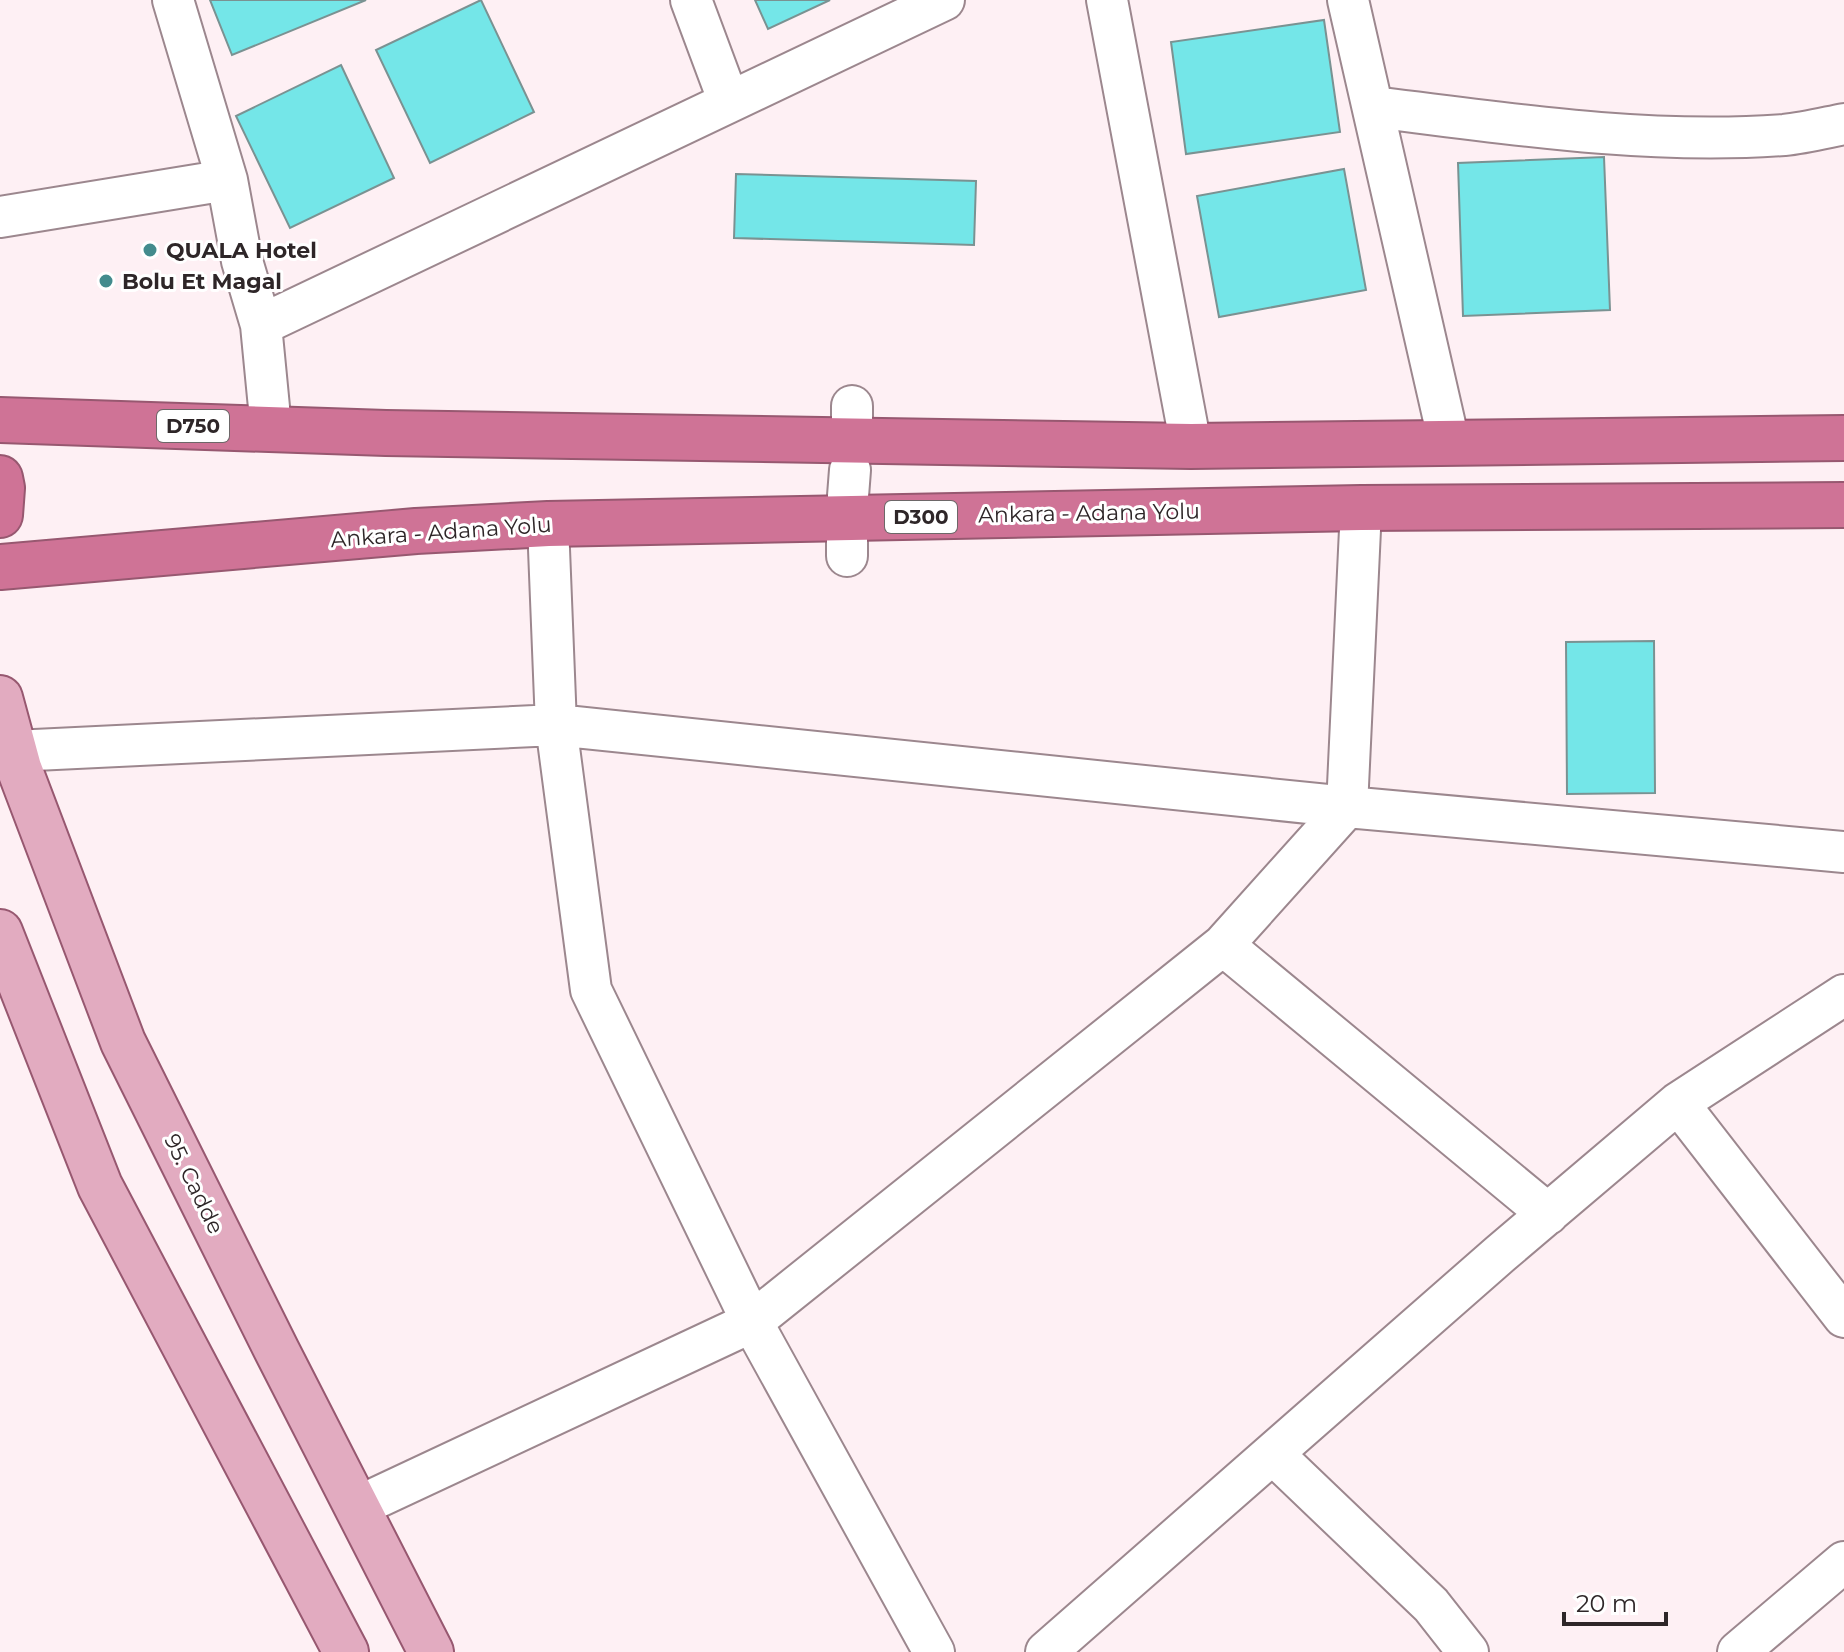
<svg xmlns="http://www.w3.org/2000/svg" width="1844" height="1652" font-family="Montserrat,sans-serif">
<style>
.building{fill:#74e6e8;stroke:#7a9292;stroke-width:2}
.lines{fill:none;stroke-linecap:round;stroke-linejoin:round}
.street-casing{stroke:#9c878e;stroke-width:44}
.primary-casing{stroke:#975870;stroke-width:48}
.highway-casing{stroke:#975870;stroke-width:48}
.street{stroke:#fff;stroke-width:40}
.primary{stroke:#e2abc0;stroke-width:44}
.highway{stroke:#cf7396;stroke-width:44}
.poi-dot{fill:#438b8d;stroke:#fff;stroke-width:3}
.labels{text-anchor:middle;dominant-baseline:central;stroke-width:6;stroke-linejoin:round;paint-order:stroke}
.shield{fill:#fff;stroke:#6d6768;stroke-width:2}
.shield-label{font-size:20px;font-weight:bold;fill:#2e2628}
.poi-label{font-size:22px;font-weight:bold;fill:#2e2628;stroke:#fff;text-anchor:start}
.street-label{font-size:22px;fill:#2e2628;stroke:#fff}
</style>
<rect width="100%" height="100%" fill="#fef0f4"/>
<path class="building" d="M210,0H366L232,55Z
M481,0L534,112L430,163L376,50Z
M755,0H830L768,29Z
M1324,20L1340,132L1186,154L1171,42Z
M341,65L394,178L290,228L236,116Z
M1604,157L1610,310L1463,316L1458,163Z
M1344,169L1366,290L1219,317L1197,196Z
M736,174L976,181L974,245L734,238Z
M1654,641L1655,793L1567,794L1566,642Z"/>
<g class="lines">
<g class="street-casing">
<path id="street" d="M173,0L227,180L242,261L261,325
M691,0L729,102
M1107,0L1191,446
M1348,0L1449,442
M1374,107C1509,124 1647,145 1784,135C1804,133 1824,128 1844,124
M0,217L227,180
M852,420V406
M271,428L261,325L944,0
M848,496L850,470
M548,524L556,725L591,990L752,1322L934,1652
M847,537V556
M14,751L556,725L1347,807L1844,852
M1223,945L1548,1214
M1678,1103L1844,1317
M1273,1454L1431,1605L1468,1652
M357,1507L752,1322L1223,945L1347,807L1361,508
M1046,1652L1500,1254L1678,1103L1844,995
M1738,1652L1844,1562"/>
</g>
<g class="primary-casing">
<path id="primary" d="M0,698L19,768L123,1042L277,1351L431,1652
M0,932L100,1186L346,1652"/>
</g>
<g class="highway-casing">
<path id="highway" d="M0,420L386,433L1191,446L1844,438
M0,478L2,488L0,515
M0,567L416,531L548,524L1361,508L1844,505"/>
</g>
<use href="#street" class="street"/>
<use href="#primary" class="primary"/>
<use href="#highway" class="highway"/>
</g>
<g class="poi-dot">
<circle cx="150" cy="250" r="8"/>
<circle cx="106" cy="281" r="8"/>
</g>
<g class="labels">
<g class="shield">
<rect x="157" y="410" width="72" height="32" rx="6"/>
<rect x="885" y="501" width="72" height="32" rx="6"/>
</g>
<g class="shield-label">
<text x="193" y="426">D750</text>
<text x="921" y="517">D300</text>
</g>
<g class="poi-label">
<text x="166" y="250">QUALA Hotel</text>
<text x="122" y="281">Bolu Et Magal</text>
</g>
<g class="street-label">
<text transform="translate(1089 513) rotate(-1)">Ankara - Adana Yolu</text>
<text transform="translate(441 532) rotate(-4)">Ankara - Adana Yolu</text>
<text transform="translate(194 1184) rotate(64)">95. Cadde</text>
</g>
</g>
<path d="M1564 1612v12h102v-12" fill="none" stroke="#2e2628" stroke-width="4"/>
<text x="1576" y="1612" font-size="24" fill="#2e2628" stroke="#ffffff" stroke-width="6" paint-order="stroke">20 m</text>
</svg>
